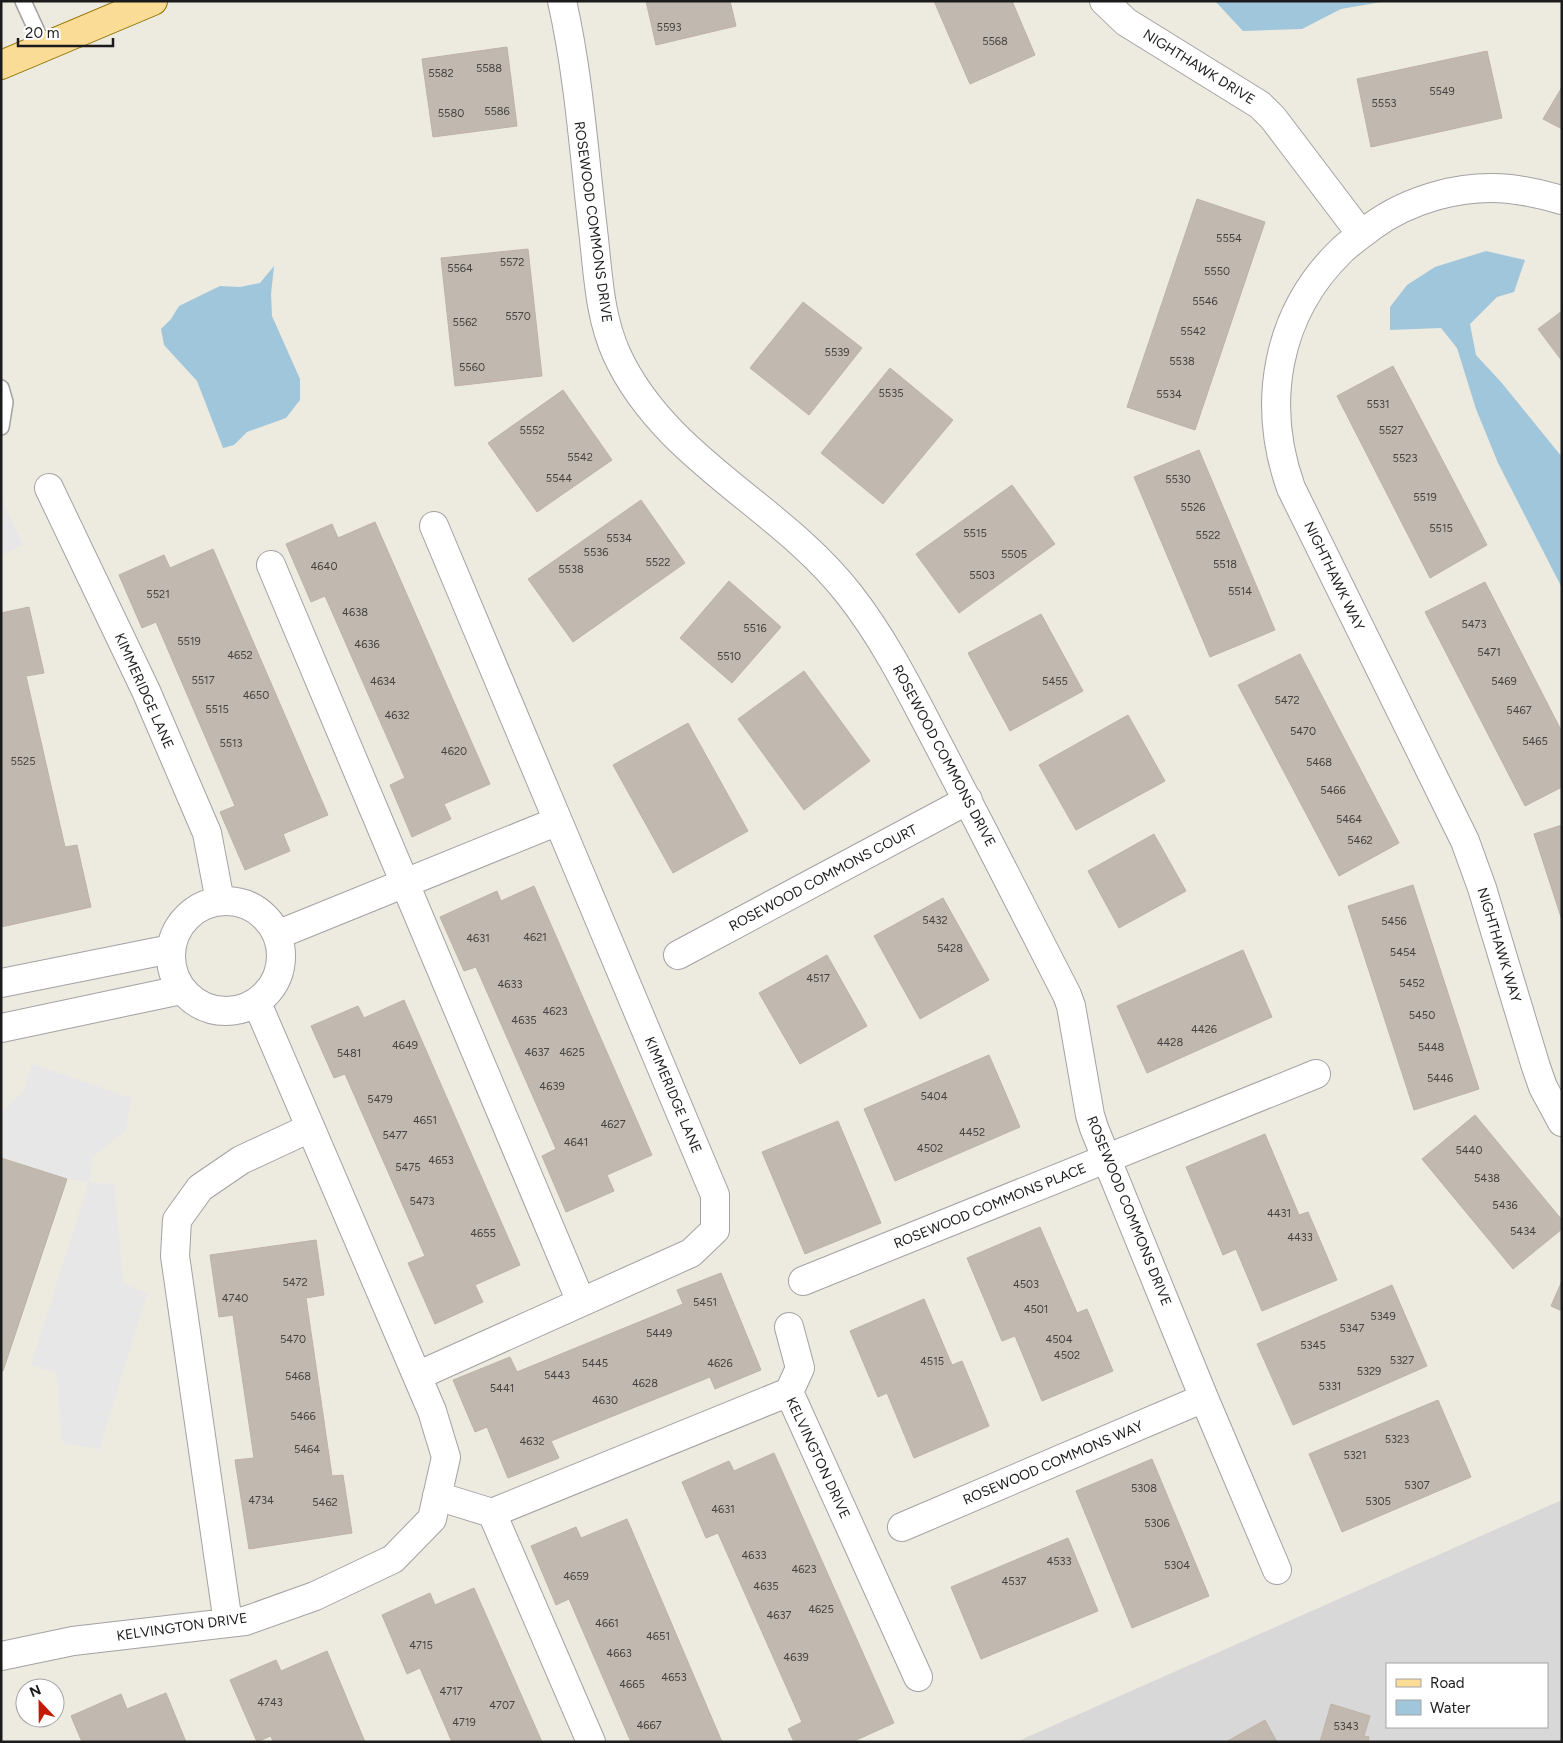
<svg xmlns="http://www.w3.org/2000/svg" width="1563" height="1743" font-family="Figtree,sans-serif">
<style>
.residential{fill:#d9d8d8;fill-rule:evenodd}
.parking{fill:#e7e7e7}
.water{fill:#a0c6db}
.building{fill:#c1b9b0;stroke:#beb2a3}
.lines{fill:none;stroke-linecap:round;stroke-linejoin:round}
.service-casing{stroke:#a2a2a2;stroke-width:18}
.minor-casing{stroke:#a2a2a2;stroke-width:30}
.primary-casing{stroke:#907301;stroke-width:30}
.service{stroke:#fff;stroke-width:15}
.minor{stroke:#fff;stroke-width:28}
.primary{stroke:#fbdc97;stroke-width:28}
.labels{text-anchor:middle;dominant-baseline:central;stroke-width:4;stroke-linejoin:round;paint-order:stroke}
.number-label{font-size:11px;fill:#444240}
.street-label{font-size:14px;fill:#1b1b1b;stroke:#fff}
</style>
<rect width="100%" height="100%" fill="#edeae0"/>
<path class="residential" d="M1562,1500V1742H1016ZM1387,1664H1547V1727H1387Z"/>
<path class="parking" d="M1,498L23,545L1,555Z
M32,1064L131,1098L126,1130L93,1156L89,1182L114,1185L123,1284L147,1293L99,1450L62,1442L57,1373L31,1365L89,1182L67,1179L1,1158V1112L24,1091Z"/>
<path class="water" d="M1215,1H1387L1341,9L1302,29L1243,31Z
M1486,251L1525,260L1514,292L1497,297L1470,324L1476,355L1501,382L1562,457V588L1498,463L1476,409L1457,348L1441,328L1390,330V307L1407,285L1435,267Z
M274,266L271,294L272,316L300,379V400L286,418L247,432L234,445L223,448L197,381L164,345L161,329L171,319L179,306L220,286L240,287L260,283Z"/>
<path class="building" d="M646,1H730L736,26L656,45Z
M934,1H1012L1035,55L970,84Z
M507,47L517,126L433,137L422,59Z
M1487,51L1502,118L1371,147L1357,79Z
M1562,87V129L1543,119Z
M1197,199L1265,222L1195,430L1127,407Z
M528,249L542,376L455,386L441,258Z
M803,302L862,348L809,415L750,368Z
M1562,311V361L1538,329Z
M1393,366L1487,545L1430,578L1337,396Z
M890,368L953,420L883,504L821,453Z
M563,390L612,460L537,512L488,443Z
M1199,450L1275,630L1210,657L1134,477Z
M1012,485L1055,544L959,613L916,554Z
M641,500L685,563L573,642L528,579Z
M375,522L490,784L444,804L451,819L412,837L390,785L405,778L325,596L311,602L286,544L332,524L338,538Z
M213,549L328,815L283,834L290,851L245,870L220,812L235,806L156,622L142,628L119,575L164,555L170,568Z
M729,581L781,627L732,683L680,638Z
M1485,582L1562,732V787L1525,806L1425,612Z
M29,607L44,673L26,676L65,847L77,845L91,907L1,927V613Z
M1041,614L1083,691L1010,731L968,653Z
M1300,654L1399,843L1339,876L1238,685Z
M804,671L870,761L804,810L738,719Z
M1128,715L1165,781L1076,830L1039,765Z
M688,723L748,831L673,873L613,765Z
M1562,825V920L1534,834Z
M1154,834L1186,891L1119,928L1088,871Z
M1413,885L1479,1089L1414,1110L1348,906Z
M534,886L652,1155L607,1175L614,1191L566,1212L542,1156L556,1149L476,967L464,971L440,917L497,891L501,901Z
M943,898L989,980L920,1019L874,936Z
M1243,950L1272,1017L1147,1073L1117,1006Z
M827,955L867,1026L800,1064L759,993Z
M404,1000L520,1265L475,1285L483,1302L435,1324L408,1263L425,1256L345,1074L334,1078L311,1026L358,1006L364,1018Z
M989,1055L1020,1127L895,1181L864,1109Z
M1475,1115L1562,1220V1229L1513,1269L1422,1159Z
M838,1121L881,1223L805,1254L762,1152Z
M1265,1134L1299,1215L1308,1212L1337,1280L1262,1311L1236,1249L1223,1255L1186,1167Z
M1,1158L67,1179L3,1371L1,1370Z
M1040,1227L1077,1313L1087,1309L1113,1371L1042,1401L1015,1336L1002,1341L967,1258Z
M316,1240L324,1295L306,1298L332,1476L343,1475L352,1533L249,1549L235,1460L254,1458L233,1315L219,1317L210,1255Z
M721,1273L761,1370L715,1389L710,1377L551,1441L559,1458L508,1478L487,1427L475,1432L453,1380L510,1357L517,1372L683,1304L677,1290Z
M1562,1281V1311L1551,1306Z
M1392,1285L1427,1366L1293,1425L1257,1344Z
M924,1299L952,1365L962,1361L989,1426L914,1458L887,1393L878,1397L850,1331Z
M1438,1400L1471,1477L1342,1532L1309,1454Z
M774,1453L894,1723L852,1742H794L788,1729L802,1722L718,1533L706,1538L682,1482L729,1461L734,1471Z
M1152,1459L1209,1596L1132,1628L1076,1491Z
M627,1519L722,1742H631L569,1599L556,1605L531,1546L576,1527L581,1538Z
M1068,1538L1098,1611L981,1659L951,1587Z
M474,1588L542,1742H452L420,1668L407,1674L382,1615L430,1593L435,1605Z
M327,1651L365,1742H273L271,1736L257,1742L230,1680L276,1660L281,1671Z
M166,1693L186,1742H82L71,1716L121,1694L127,1709Z
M1331,1704L1370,1716L1364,1736L1369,1737L1368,1742H1320Z
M1265,1720L1277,1742H1226Z"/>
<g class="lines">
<g class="service-casing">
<path id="service" d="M23,1L44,47
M1,388L5,402L1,427"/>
</g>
<g class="minor-casing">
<path id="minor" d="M562,1C579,76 584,154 593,230C598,272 599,316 617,355C665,459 781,506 849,594C886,641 912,695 940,748C983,830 1025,913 1067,995L1071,1006L1090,1115L1094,1128L1204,1398L1277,1570
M1104,1L1126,22L1260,105L1273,118L1361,234
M1562,200C1545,195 1527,191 1510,189C1462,184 1409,199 1371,227C1361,235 1350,242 1341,251C1276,314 1261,404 1291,488L1465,841L1482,888L1536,1067L1543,1087L1562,1122
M49,488L146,691L207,833L220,901
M271,565L581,1302
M171 956a55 55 0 1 1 110 0a55 55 0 1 1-110 0Z
M277,935L558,821L434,526
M678,955L968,800
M1,983L171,949
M257,1003L417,1376L691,1253L715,1230V1195L558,821
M1,1028L181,990
M803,1281L1316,1074
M789,1327L800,1368L789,1392
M437,1496L492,1513L591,1742
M492,1513L789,1392L918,1677
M902,1527L1204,1398
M228,1623L175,1256L177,1220L200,1188L241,1160L310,1128
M1,1656L73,1641L245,1621L315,1596L393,1559L432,1519L446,1457L432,1411L417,1376"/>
</g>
<g class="primary-casing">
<path id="primary" d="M1,65L153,1"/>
</g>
<use href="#service" class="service"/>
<use href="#minor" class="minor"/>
<use href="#primary" class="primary"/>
</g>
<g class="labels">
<g class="number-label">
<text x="669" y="27">5593</text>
<text x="995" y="41">5568</text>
<text x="489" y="68">5588</text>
<text x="441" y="73">5582</text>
<text x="1442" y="91">5549</text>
<text x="1384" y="103">5553</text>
<text x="497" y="111">5586</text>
<text x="451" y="113">5580</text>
<text x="1229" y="238">5554</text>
<text x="512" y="262">5572</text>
<text x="460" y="268">5564</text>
<text x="1217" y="271">5550</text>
<text x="1205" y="301">5546</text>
<text x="518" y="316">5570</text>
<text x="465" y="322">5562</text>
<text x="1193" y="331">5542</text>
<text x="837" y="352">5539</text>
<text x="1182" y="361">5538</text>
<text x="472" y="367">5560</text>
<text x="891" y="393">5535</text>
<text x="1169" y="394">5534</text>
<text x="1378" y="404">5531</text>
<text x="532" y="430">5552</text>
<text x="1391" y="430">5527</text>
<text x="580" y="457">5542</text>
<text x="1405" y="458">5523</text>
<text x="559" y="478">5544</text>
<text x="1178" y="479">5530</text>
<text x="1425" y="497">5519</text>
<text x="1193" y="507">5526</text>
<text x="1441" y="528">5515</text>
<text x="975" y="533">5515</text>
<text x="1208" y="535">5522</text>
<text x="619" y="538">5534</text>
<text x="596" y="552">5536</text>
<text x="1014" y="554">5505</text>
<text x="658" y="562">5522</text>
<text x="1225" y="564">5518</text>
<text x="324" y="566">4640</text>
<text x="571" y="569">5538</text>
<text x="982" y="575">5503</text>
<text x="1240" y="591">5514</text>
<text x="158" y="594">5521</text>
<text x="355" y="612">4638</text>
<text x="1474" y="624">5473</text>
<text x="755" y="628">5516</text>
<text x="189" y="641">5519</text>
<text x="367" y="644">4636</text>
<text x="1489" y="652">5471</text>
<text x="240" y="655">4652</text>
<text x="729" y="656">5510</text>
<text x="203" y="680">5517</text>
<text x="383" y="681">4634</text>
<text x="1055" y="681">5455</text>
<text x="1504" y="681">5469</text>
<text x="256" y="695">4650</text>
<text x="1287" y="700">5472</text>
<text x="217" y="709">5515</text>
<text x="1519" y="710">5467</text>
<text x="397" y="715">4632</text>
<text x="1303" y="731">5470</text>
<text x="1535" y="741">5465</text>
<text x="231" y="743">5513</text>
<text x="454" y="751">4620</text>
<text x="23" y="761">5525</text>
<text x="1319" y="762">5468</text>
<text x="1333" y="790">5466</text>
<text x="1349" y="819">5464</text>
<text x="1360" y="840">5462</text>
<text x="935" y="920">5432</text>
<text x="1394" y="921">5456</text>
<text x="535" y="937">4621</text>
<text x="478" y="938">4631</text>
<text x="950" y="948">5428</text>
<text x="1403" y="952">5454</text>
<text x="818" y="978">4517</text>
<text x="1412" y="983">5452</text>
<text x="510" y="984">4633</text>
<text x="555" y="1011">4623</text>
<text x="1422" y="1015">5450</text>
<text x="524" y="1020">4635</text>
<text x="1204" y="1029">4426</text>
<text x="1170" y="1042">4428</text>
<text x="405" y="1045">4649</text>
<text x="1431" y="1047">5448</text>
<text x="537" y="1052">4637</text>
<text x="572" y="1052">4625</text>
<text x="349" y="1053">5481</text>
<text x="1440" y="1078">5446</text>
<text x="552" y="1086">4639</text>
<text x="934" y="1096">5404</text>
<text x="380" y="1099">5479</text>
<text x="425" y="1120">4651</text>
<text x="613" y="1124">4627</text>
<text x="972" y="1132">4452</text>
<text x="395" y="1135">5477</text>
<text x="576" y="1142">4641</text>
<text x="930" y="1148">4502</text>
<text x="1469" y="1150">5440</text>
<text x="441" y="1160">4653</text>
<text x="408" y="1167">5475</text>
<text x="1487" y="1178">5438</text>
<text x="422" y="1201">5473</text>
<text x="1505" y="1205">5436</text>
<text x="1279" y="1213">4431</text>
<text x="1523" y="1231">5434</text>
<text x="483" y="1233">4655</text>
<text x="1300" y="1237">4433</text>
<text x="295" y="1282">5472</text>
<text x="1026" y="1284">4503</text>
<text x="235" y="1298">4740</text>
<text x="705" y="1302">5451</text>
<text x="1036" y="1309">4501</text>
<text x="1383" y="1316">5349</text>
<text x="1352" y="1328">5347</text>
<text x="659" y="1333">5449</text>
<text x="293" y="1339">5470</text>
<text x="1059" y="1339">4504</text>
<text x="1313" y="1345">5345</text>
<text x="1067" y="1355">4502</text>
<text x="1402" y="1360">5327</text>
<text x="932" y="1361">4515</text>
<text x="595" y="1363">5445</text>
<text x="720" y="1363">4626</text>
<text x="1369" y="1371">5329</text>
<text x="557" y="1375">5443</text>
<text x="298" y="1376">5468</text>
<text x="645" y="1383">4628</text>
<text x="1330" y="1386">5331</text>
<text x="502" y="1388">5441</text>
<text x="605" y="1400">4630</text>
<text x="303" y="1416">5466</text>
<text x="1397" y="1439">5323</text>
<text x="532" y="1441">4632</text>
<text x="307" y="1449">5464</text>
<text x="1355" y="1455">5321</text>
<text x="1417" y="1485">5307</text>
<text x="1144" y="1488">5308</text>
<text x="261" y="1500">4734</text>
<text x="1378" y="1501">5305</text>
<text x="325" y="1502">5462</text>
<text x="723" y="1509">4631</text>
<text x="1157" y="1523">5306</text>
<text x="754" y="1555">4633</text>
<text x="1059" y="1561">4533</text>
<text x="1177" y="1565">5304</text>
<text x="804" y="1569">4623</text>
<text x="576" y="1576">4659</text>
<text x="1014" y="1581">4537</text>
<text x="766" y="1586">4635</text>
<text x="821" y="1609">4625</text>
<text x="779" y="1615">4637</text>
<text x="607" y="1623">4661</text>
<text x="658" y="1636">4651</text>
<text x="421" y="1645">4715</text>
<text x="619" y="1653">4663</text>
<text x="796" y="1657">4639</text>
<text x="674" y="1677">4653</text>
<text x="632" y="1684">4665</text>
<text x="451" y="1691">4717</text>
<text x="270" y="1702">4743</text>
<text x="502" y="1705">4707</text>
<text x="464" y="1722">4719</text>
<text x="649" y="1725">4667</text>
<text x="1346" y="1726">5343</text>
</g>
<g class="street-label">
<text transform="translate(1199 67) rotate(32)">NIGHTHAWK DRIVE</text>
<text transform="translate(593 222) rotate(82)">ROSEWOOD COMMONS DRIVE</text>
<text transform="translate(1334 576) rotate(64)">NIGHTHAWK WAY</text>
<text transform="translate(144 691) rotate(66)">KIMMERIDGE LANE</text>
<text transform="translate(944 756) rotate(62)">ROSEWOOD COMMONS DRIVE</text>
<text transform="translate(823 878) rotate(-28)">ROSEWOOD COMMONS COURT</text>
<text transform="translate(1499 945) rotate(73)">NIGHTHAWK WAY</text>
<text transform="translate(673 1095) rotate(67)">KIMMERIDGE LANE</text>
<text transform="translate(990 1206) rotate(-22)">ROSEWOOD COMMONS PLACE</text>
<text transform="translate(1129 1211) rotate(68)">ROSEWOOD COMMONS DRIVE</text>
<text transform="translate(818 1458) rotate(65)">KELVINGTON DRIVE</text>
<text transform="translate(1053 1463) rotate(-23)">ROSEWOOD COMMONS WAY</text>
<text transform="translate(182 1627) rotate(-8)">KELVINGTON DRIVE</text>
</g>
</g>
<rect width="1563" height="1743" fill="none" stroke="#1b1b1b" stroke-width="5"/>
<rect x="1386" y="1663" width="162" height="65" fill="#ffffff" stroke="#a4a4a4"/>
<rect x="1396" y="1679" width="25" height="8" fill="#fbdc97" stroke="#a4a4a4"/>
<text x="1430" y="1688" font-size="15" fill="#1b1b1b">Road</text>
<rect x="1396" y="1700" width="25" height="15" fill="#a0c6db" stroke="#a4a4a4"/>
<text x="1430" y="1713" font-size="15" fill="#1b1b1b">Water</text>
<g transform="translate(40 1703) rotate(338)"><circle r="24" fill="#ffffff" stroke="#a4a4a4"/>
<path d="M0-4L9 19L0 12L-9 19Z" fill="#c41a02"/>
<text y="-8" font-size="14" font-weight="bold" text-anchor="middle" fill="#1b1b1b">N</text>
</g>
<path d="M18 38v8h95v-8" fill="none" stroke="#1b1b1b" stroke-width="2.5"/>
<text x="25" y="38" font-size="15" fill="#1b1b1b" stroke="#ffffff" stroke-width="4" paint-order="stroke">20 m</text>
</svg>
